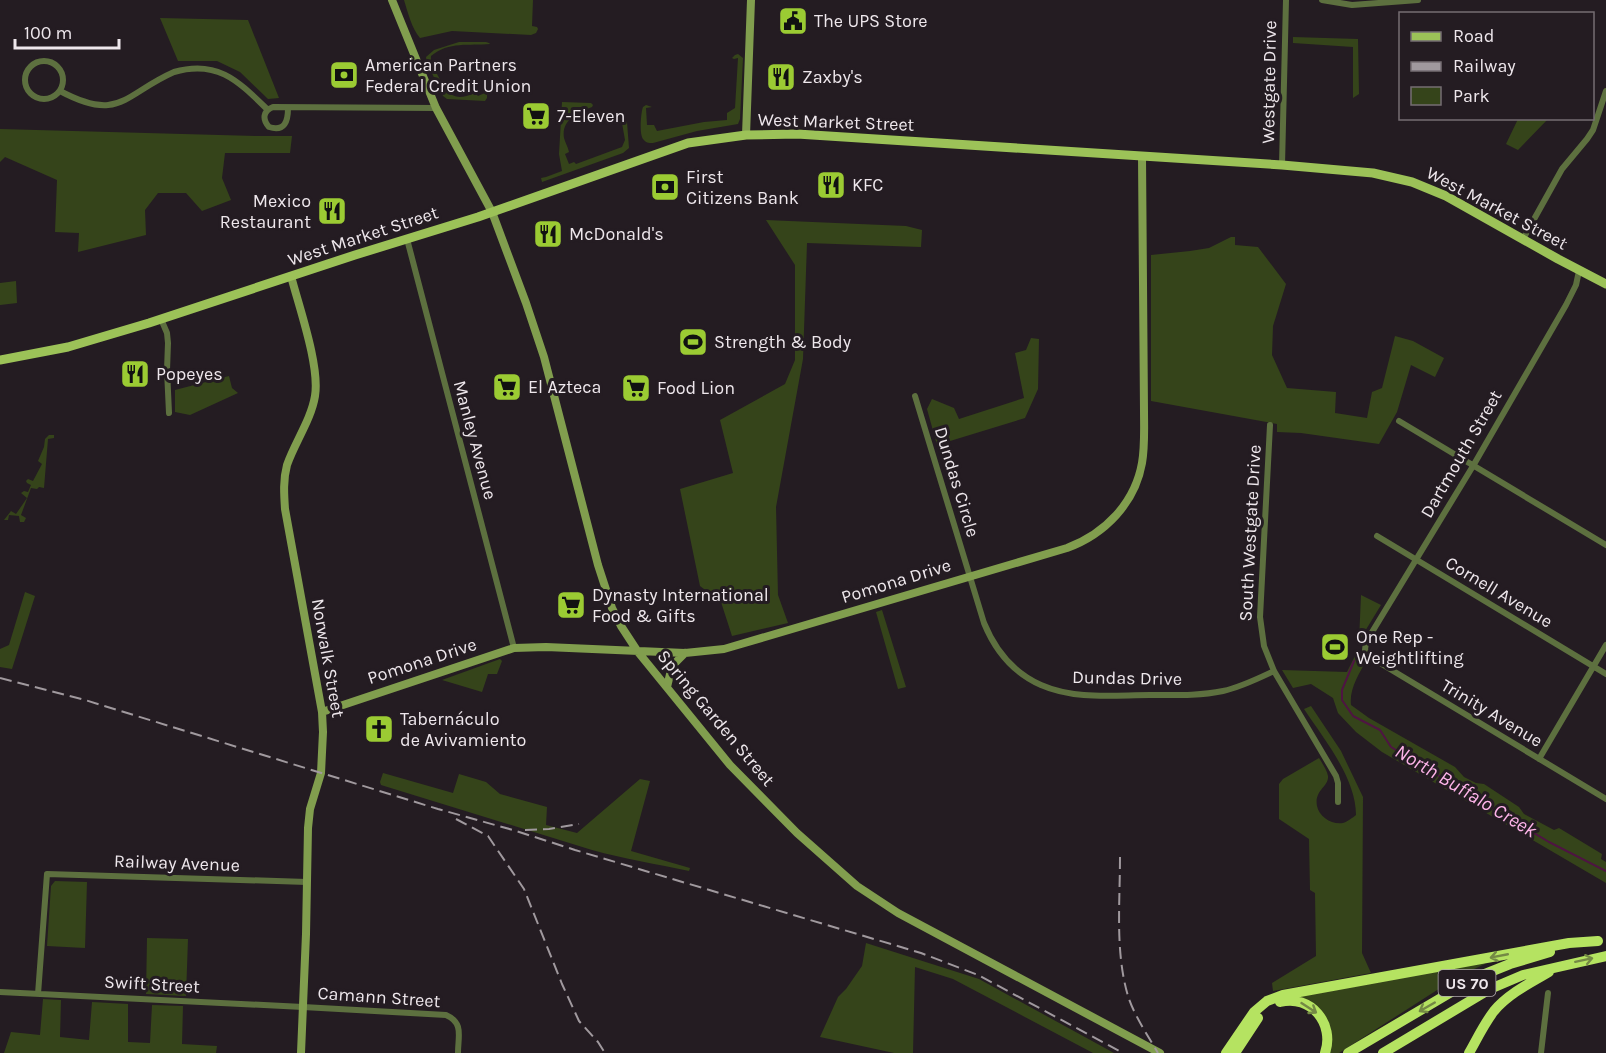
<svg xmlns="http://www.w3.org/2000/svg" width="1606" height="1053" font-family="Karla,sans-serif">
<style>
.green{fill:#35441a}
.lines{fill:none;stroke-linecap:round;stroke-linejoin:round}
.stream{stroke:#4f1443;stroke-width:2}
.street{stroke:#5d703f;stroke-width:6}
.secondary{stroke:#819e4e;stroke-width:8}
.primary{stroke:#9cc258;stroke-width:9}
.highway{stroke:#b5e361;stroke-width:10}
.rail{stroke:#a0999e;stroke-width:2;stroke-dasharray:12 6;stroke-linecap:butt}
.oneway{stroke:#748945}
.labels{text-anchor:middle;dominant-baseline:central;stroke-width:6;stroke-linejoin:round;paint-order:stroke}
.shield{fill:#241c22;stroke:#b1aaaf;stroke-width:1.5}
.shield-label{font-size:16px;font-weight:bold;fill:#eee7ec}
.poi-label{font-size:18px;fill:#eee7ec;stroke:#241c22;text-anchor:start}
.street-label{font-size:18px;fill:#eee7ec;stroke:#241c22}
.water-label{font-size:20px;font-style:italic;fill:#feb4e9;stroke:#241c22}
</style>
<rect width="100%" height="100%" fill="#241c22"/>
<path class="green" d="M404,0H533L532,26L537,27L538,29L536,33L531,35L452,31L420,38C412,29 408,13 404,0Z
M160,18L248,20L279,98L268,99L240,72L217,61H178Z
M1293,37L1358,39L1359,94L1353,98V47L1293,43Z
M459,42H486L489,43L490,44C469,46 449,41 431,56C430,63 434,68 437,74C447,93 452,103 475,93L478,96L487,92L485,87L487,86V98L485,101L447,99L443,96L427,63L426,57L434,50Z
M738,54L743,58L740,119L738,124L697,131L653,143C648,143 646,143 643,139C639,134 641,112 643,107L646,105L652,107L646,108L647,125H654L657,131L704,122L727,120V113L735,108L738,58L734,59L732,58L735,55Z
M562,102L591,103L593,105L592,107C578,112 561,120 564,138C565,142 568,147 569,152L565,154L569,164L574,162L576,164L622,147L625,140L622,123L625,120L627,122L629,148L623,153L542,182L541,178L546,177L562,171L559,154Z
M1518,119H1548L1518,150L1506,144Z
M0,129L258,136H292L290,153H225L222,178L231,200L202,211L186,193H158L145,210L146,235L78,252L79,233L55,232L57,180L5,157L0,162Z
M766,220L906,226L922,230L921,247L807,243L803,359L776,507L778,595L788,623L732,636L721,602L700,586L680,489L733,473L720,420L785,384L795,360V265Z
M1231,237H1235V245L1258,247L1286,284L1273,326L1272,355L1287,388L1336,392L1335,413L1367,418L1372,392L1382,388L1395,336L1413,341L1444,358L1435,377L1411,365L1397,412L1379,444L1301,433L1277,432V424L1151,401V255L1190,251L1209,248Z
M16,281L17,303L0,305V283Z
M1031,338L1039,339L1038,389L1025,418L937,445L927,409L932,399L954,408L959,419L1024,398L1015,353L1026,350Z
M229,376L232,388L238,393L190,415L175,412V390Z
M49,435H54V438L48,439L44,488L39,487L37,489L31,488L21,515L26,518L24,522H20L19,516L9,515L8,520H4L11,511L16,514L27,498L21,493L24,491L28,492L31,485L27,483L26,481L28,479L33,481L42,464L38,461L44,447L45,439Z
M25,592L35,596L12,669L0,667V649L9,645Z
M1361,595L1381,605L1359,641Z
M882,610L906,687L898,689L876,612Z
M1356,654L1366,661C1359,674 1349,689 1351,705L1369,718L1455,767L1464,777L1476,783L1484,784L1519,807L1524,814L1554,830L1559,828L1602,854L1601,859L1606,862V883L1382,752L1356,732L1338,713L1333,698L1311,684L1293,688L1282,670L1347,672Z
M500,659L502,661L497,674H488L482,692L442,680Z
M1311,706L1341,751L1363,797L1362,953L1371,973L1273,991L1272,983L1316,956L1315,893L1310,890L1309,839L1279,819V784L1283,779L1319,758C1322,763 1327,770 1328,776C1329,787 1314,790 1317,806C1319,817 1332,825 1343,823C1347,822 1352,818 1356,815C1356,778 1324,739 1304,709Z
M383,773L453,793L459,774L486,782L500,794L547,807L546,825L577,833L640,779L650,781L631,851L690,868L689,871C657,864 624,859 592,850L381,785L380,782Z
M55,881L87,882L85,948L47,946L51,886Z
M147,938L188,939L186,996L146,994Z
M866,943L979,979L1114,1053H1093L953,979L915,967L913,1053H894L820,1037L838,997L846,989L862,966Z
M1484,963L1485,964L1459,976L1339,1053H1328L1331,1029L1291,998Z
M43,999L61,1000L60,1037L89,1040L92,1002L128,1004V1042L150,1043L152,1005L183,1006L182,1044L217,1046L216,1053H4L11,1032L40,1035Z"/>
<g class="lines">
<path class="stream" d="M1354,661L1342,690V700L1353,716L1380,730L1391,747L1549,842L1606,871"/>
<path class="street" d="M1322,0L1352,5L1418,0
M25 80a19 19 0 1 1 38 0a19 19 0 1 1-38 0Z
M60,91C120,123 124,94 174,72C218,59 239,82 268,110
M288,108C288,121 285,132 269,127C262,119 263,111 273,107L436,108
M1282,165L1286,0
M407,239L514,648
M1523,239L1562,169L1587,139L1593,130L1606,91
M1579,271L1576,285L1566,305L1473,466L1366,642L1365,650L1370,657L1606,799
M161,319L167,333L168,343L167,370L169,413
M915,396L984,623C995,650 1014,673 1041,685C1075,700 1114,695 1150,695C1174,695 1199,696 1223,691C1241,687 1257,679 1274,671
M1399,421L1606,545
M1270,425L1260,617L1264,646L1274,671L1336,776L1338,783V802
M1377,536L1606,674
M1539,759L1606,645
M0,992L303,1007L446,1015C464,1023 458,1036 458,1053
M38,994L47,874L307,882
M1541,1053L1548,993"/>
<path class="secondary" d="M392,0L436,108L492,212L526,303L544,357L598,565L612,608L621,626L638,652L730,765L797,833L857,886L898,913L1160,1053
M746,135L751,0
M291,276C299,307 320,366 315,396C311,420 295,442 287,465C283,480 284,494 285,509L322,712L323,732L321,773L310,809L308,828L306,934L301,1053
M667,687L672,666L685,653
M322,712L514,648L546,647L685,653L724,649L1067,548C1105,534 1135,503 1142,463C1145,446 1144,428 1144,411L1142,157"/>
<path class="primary" d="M0,360L68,347L149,323L355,255L478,217L688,143L746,135L797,134L1282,165L1373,173L1412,182L1446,196L1558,259L1606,284"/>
<path class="highway" d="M1280,1002C1311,994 1335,1024 1325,1053
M1226,1053L1254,1012L1267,1001L1283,995L1569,943L1598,941
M1235,1053L1258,1018
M1348,1053L1475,978L1510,964L1550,952
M1383,1053L1490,989L1523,975L1606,956
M1469,1053C1477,1039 1484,1024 1494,1011C1508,994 1530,983 1549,972"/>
<path class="rail" d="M0,678L85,700L438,809L513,830L575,850L921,953L978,975L1123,1053
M456,819L488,836L524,889L562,984L579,1021L598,1042L605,1053
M525,830L549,829L579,824
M1120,857C1120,903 1115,952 1128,996C1134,1015 1148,1036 1158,1053"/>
</g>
<defs><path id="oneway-shaft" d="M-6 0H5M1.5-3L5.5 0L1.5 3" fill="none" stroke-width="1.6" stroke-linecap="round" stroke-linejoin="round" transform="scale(1.5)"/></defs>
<g class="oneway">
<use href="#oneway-shaft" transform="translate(1499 956) rotate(169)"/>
<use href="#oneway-shaft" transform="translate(1584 960) rotate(-12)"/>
<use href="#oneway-shaft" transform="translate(1427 1007) rotate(150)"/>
<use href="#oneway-shaft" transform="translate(1309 1008) rotate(33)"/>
</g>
<defs>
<g id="civic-square" transform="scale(1.5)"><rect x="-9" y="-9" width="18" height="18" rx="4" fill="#9bcb33" stroke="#241c22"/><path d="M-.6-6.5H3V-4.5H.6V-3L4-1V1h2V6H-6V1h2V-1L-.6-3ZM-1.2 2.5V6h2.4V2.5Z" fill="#111"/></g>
<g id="bank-square" transform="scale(1.5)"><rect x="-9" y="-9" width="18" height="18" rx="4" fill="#9bcb33" stroke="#241c22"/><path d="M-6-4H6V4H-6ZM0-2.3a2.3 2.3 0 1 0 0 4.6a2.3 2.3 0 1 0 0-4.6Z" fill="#111"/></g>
<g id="restaurant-square" transform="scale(1.5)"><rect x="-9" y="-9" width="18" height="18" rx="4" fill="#9bcb33" stroke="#241c22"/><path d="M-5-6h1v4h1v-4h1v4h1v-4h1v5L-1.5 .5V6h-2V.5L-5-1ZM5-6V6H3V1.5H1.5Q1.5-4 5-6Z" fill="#111"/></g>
<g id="supermarket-square" transform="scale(1.5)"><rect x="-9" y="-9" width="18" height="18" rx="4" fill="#9bcb33" stroke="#241c22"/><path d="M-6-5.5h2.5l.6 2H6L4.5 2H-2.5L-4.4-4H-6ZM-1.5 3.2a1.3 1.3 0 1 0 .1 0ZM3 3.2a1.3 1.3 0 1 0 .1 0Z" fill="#111"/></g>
<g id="stadium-square" transform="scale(1.5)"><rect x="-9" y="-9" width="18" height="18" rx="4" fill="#9bcb33" stroke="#241c22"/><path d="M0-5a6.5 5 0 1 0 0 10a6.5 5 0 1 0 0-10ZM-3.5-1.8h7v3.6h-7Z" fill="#111"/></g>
<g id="church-square" transform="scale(1.5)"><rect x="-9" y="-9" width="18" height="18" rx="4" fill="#9bcb33" stroke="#241c22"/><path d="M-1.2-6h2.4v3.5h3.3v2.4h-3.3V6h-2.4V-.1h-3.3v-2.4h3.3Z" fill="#111"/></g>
</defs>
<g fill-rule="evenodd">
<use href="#civic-square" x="793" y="21"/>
<use href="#bank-square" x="344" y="75"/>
<use href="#restaurant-square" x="781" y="77"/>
<use href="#supermarket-square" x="536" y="116"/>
<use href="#restaurant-square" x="831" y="185"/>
<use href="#bank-square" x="665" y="187"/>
<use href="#restaurant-square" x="332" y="211"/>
<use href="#restaurant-square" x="548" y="234"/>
<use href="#stadium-square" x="693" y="342"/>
<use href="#restaurant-square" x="135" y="374"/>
<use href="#supermarket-square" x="507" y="387"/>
<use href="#supermarket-square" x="636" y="388"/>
<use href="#supermarket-square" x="571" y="605"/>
<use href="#stadium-square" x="1335" y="647"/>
<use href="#church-square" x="379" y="729"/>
</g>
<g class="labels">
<rect class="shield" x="1438.5" y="970" width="57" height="26" rx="4.5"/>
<g class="shield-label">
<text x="1467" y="983">US 70</text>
</g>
<g class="poi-label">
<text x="814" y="21">The UPS Store</text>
<text x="365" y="65">American Partners<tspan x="365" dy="21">Federal Credit Union</tspan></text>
<text x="802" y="77">Zaxby's</text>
<text x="557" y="116">7-Eleven</text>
<text x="686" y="177">First<tspan x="686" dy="21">Citizens Bank</tspan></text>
<text x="852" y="185">KFC</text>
<text x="311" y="201" text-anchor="end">Mexico<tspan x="311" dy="21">Restaurant</tspan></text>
<text x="569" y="234">McDonald's</text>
<text x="714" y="342">Strength &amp; Body</text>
<text x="156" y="374">Popeyes</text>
<text x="528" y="387">El Azteca</text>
<text x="657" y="388">Food Lion</text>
<text x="592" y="595">Dynasty International<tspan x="592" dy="21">Food &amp; Gifts</tspan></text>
<text x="1356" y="637">One Rep -<tspan x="1356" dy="21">Weightlifting</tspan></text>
<text x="400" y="719">Tabernáculo<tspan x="400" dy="21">de Avivamiento</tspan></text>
</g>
<g class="street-label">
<text transform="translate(1269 82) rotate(-89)">Westgate Drive</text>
<text transform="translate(836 122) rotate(2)">West Market Street</text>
<text transform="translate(1497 208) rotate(28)">West Market Street</text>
<text transform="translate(363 236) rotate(-18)">West Market Street</text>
<text transform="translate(475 440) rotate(75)">Manley Avenue</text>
<text transform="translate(1461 454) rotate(-60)">Dartmouth Street</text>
<text transform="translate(957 482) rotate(73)">Dundas Circle</text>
<text transform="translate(1250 533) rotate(-87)">South Westgate Drive</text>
<text transform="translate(896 581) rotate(-17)">Pomona Drive</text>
<text transform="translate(1499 592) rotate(31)">Cornell Avenue</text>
<text transform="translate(328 658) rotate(80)">Norwalk Street</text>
<text transform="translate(422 661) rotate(-18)">Pomona Drive</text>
<text transform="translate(1127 678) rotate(1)">Dundas Drive</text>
<text transform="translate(1492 713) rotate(31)">Trinity Avenue</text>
<text transform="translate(716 718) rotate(50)">Spring Garden Street</text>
<text transform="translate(177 863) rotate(2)">Railway Avenue</text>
<text transform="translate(152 984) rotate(3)">Swift Street</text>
<text transform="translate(379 997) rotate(4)">Camann Street</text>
</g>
<g class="water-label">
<text transform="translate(1466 791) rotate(31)">North Buffalo Creek</text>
</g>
</g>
<rect x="1399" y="12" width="195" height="108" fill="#241c22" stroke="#756d73" stroke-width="1.5"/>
<rect x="1411" y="32" width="30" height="9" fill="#9cc258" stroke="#756d73" stroke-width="1.5"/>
<text x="1453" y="42" font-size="18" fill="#eee7ec">Road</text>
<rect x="1411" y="62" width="30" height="9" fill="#a0999e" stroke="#756d73" stroke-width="1.5"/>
<text x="1453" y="72" font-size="18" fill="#eee7ec">Railway</text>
<rect x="1411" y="87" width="30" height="18" fill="#35441a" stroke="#756d73" stroke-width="1.5"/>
<text x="1453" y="102" font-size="18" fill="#eee7ec">Park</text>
<path d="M15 39v9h104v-9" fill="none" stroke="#eee7ec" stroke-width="3"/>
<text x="24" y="39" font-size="18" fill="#eee7ec" stroke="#241c22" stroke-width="4.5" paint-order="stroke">100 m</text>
</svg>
